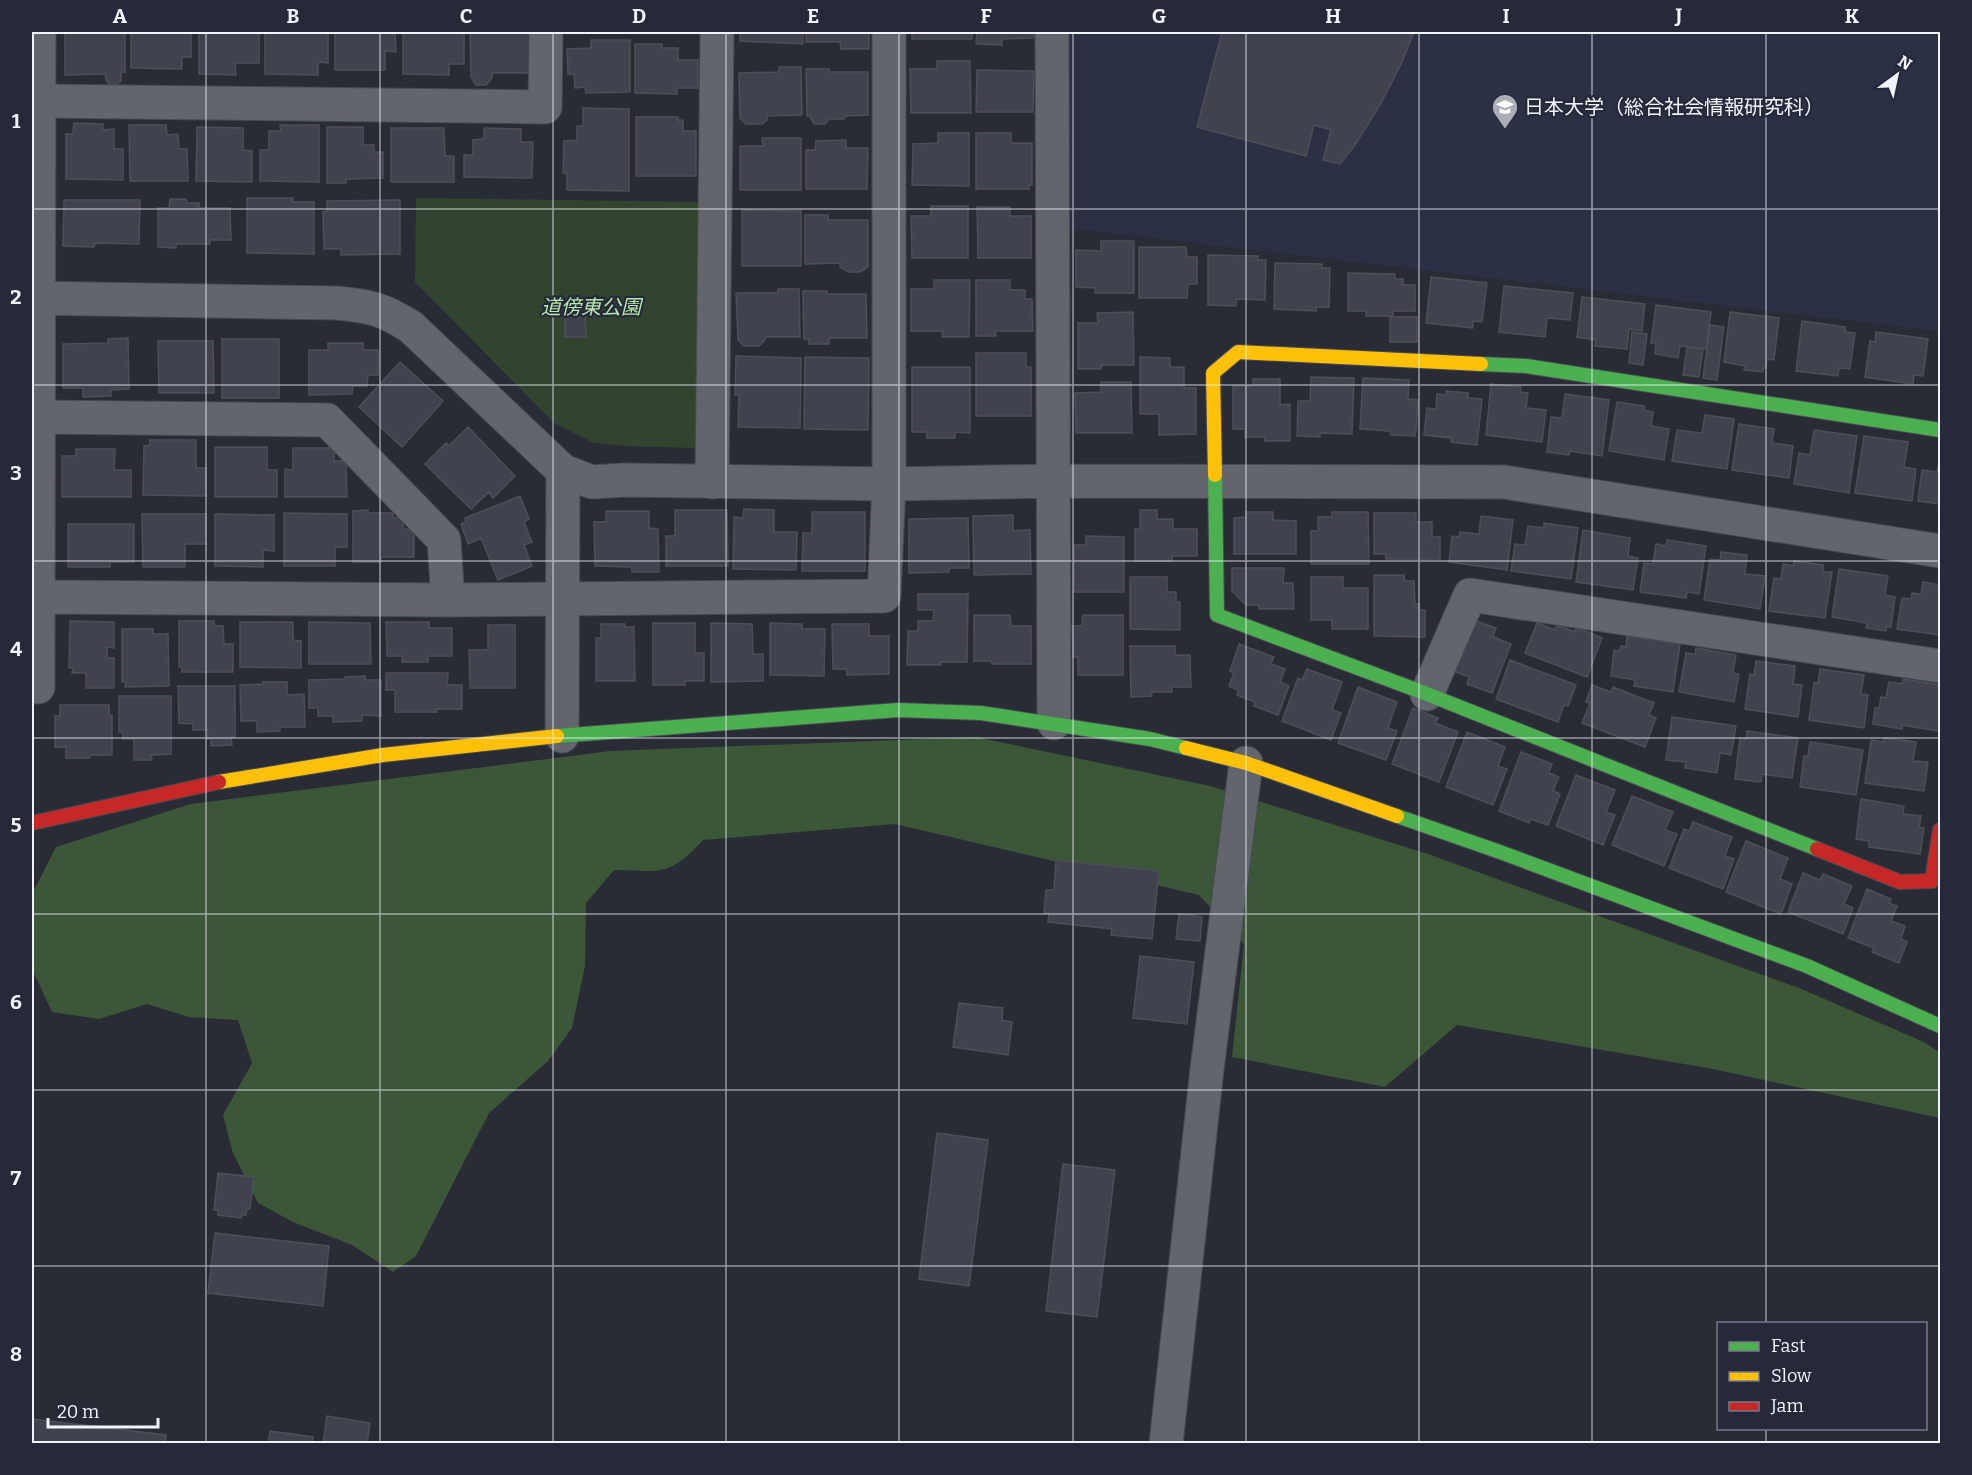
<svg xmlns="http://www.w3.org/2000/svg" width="1972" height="1475" font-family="Bitter,'Noto Sans JP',serif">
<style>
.built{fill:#2b3045}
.green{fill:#32442f}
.forest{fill:#3c5638}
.building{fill:#40424d;stroke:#4d4f57;stroke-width:1.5}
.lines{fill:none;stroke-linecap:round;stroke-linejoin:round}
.street-casing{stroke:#484a52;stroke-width:35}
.fast-casing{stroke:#484a52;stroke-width:16}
.slow-casing{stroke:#484a52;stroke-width:16}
.jam-casing{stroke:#484a52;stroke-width:16}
.street{stroke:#63656c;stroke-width:33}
.fast{stroke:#4caf50;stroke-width:14}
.slow{stroke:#ffc107;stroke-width:14}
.jam{stroke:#c62828;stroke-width:14}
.grid{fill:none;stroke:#f1f4fd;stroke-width:1.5;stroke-opacity:0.55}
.labels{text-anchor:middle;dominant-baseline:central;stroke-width:4.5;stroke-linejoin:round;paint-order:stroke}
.poi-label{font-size:20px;fill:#f1f4fd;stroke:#25293a;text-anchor:start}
.park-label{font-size:20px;font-style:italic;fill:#b7e8ab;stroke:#25293a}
.neatline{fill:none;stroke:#f1f4fd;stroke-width:2}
.grid-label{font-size:20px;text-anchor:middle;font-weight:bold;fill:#f1f4fd}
</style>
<rect width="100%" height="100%" fill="#2a2c35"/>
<path class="built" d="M1069,32H1940V331L1070,228Z"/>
<path class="green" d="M416,198L701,202L695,448L626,446L594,443L554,423L415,282Z"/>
<path class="forest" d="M976,737L1210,786L1428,854L1799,988L1924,1042L1940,1053V1118L1713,1069L1457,1025L1385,1087L1232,1057L1244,944L1199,895L895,824L703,840C669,877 661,871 614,870L586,903L585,966L572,1028L548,1061L489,1113L416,1256L393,1272L352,1245L293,1222L258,1203L233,1153L223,1115L252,1063L238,1020L189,1017L147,1004L99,1019L52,1012L32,969V894L56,847L191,804L610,751Z"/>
<path class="building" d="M65,32H125V72H121V81L117,84L110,85L106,80V74L65,75Z
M131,32H191V57H182V69L131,68Z
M199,32H259V63H235L236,75L199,74Z
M265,32H328V63L318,62V75L265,74Z
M335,32H395L396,52L385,51V70H335Z
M403,32H464V64H449V75L403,74Z
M470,32H530V73H492V78L486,85H476L471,77Z
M740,32H803V44L740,41Z
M806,32H869V49H841L840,42H806Z
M912,32H972V39H912Z
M977,32H1034V38L1002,39V45L976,44Z
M1222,32H1414L1401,64L1380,105L1355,145L1340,164L1323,160L1331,130L1314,125L1306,156L1197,127Z
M591,40H630V92L586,93L585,87L575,88L574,74H568L567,49L591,48Z
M635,44H662V48H678V60H698V88H677V94L635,93Z
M937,61H970L971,113H911L910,69H937Z
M779,67H801L802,115L767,116V120L762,124H746L740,118L739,73L779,72Z
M806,69H829V72H868V115L845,116L844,119H829L825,124H814L810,116H807Z
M977,70L1034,71L1033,112H976Z
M583,108L629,109V191L567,190V173H563L564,141L577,140V126H583Z
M636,117H678L679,121L683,120V131H696V176H636Z
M74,123L103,124V130L114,129V149H123V180L66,179V134H73Z
M129,125H166L167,135L178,134L179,149H187L188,181H130Z
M280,125H319V182L260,181V150H269V131H281Z
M197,127L243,128V150L252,151V182L196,181Z
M327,127H363V145H374V152H383V178L346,179V183H327Z
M391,128H444L445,156H454V182H391Z
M484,128L521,129V142H533L532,178L464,177V155H473V140L484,139Z
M938,133H969V186L912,185L913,144L938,143Z
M976,133H1011V143H1032V185H1029V189H976Z
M762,138H801V190H740V146H763Z
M846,140V148H868L867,189H806V150H815L816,141Z
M247,198H293V202H314V254L247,253Z
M170,199H186L187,203H199V208H230L231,240H210V244H176V248L158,247V208H169Z
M64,200H140L139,244L95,243L94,247L63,246Z
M400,200V254L341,255V249H324L323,212L327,211V201Z
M931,206H968V258H912L911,216H931Z
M977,207H1010V216H1031V258H978Z
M742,210L801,211V266H742Z
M805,215H828V220H868V267L860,272H848L840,267V263L805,264Z
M1101,241H1134V293H1095L1096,288L1076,287V250L1101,251Z
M1139,247H1186L1187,257H1197V284H1188L1187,298H1139Z
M1208,255L1258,256V260H1266L1265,300L1236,299V306L1208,305Z
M1275,263L1322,264V268H1330L1329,307H1316V311L1274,309Z
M1348,273L1395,274V279H1403V285H1415V311H1393V316H1366V311H1348Z
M1431,277L1487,283L1482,322L1473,321V328L1426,323Z
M934,280H970L969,337H942L943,331H911V289H934Z
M976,280H1010V290H1025V299H1032L1033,331H995L996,336H976Z
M1504,286L1573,293L1570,320L1547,318L1545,337L1499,332Z
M778,289H799L800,337H766L765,340L759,346H744L738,340L736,293H778Z
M803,291H827V294H866L867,338H829V344H809V339H804Z
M1582,297L1645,304L1642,331L1629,329L1627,349L1595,346L1596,340L1577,337Z
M1656,305L1711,312L1706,349L1680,346L1678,358L1655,354L1656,343H1651Z
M1133,312L1134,365H1102L1101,369H1078V323H1098L1097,313Z
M1730,312L1779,318L1774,360L1767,359L1766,368H1763V372L1744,370L1745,366L1724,362Z
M565,316H585L586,337H565Z
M1390,317H1417V342H1390Z
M1802,321L1845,327V332L1855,333L1850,369L1839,368L1838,376L1796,371Z
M1710,325L1724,327L1717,380L1703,378Z
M1632,332L1647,334L1643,365L1629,363Z
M1876,332L1928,339L1923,376L1914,375L1913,384L1865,377L1870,341L1875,342Z
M128,338L129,389L111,390V396L83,397V388H63V344L108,343V339Z
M222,339H279V398H222Z
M158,341H213L214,393H159Z
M328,343H363V350H378V375H368L367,386H353L352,394L309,395V350H328Z
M1687,347L1703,349L1699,377L1683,375Z
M976,353H1026V367H1031V416H976Z
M736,356L801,358L800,428L738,427L739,395H735Z
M805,357L869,358L868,430L804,429Z
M1140,357L1170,358V367H1184V388H1196V434L1159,435V414H1140Z
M400,362L443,401L402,447L359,407Z
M912,367H970V433L955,432V438H927V432H912Z
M1311,377L1354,378L1352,434L1320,433V437L1297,436L1298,401H1310Z
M1363,378L1409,380L1408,399L1418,400L1416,432H1415V436L1391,435L1390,431L1360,429Z
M1253,379H1280V405L1290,404V441H1265V437H1245V429H1233V386H1253Z
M1101,382H1131L1132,433H1076L1075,393L1101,392Z
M1491,384L1521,387L1520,392L1528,393L1526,408L1546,410L1542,442L1486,435Z
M1446,391L1468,393V398L1482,399L1477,445L1451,442V438L1424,435L1427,408L1436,409L1437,394L1446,395Z
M1565,394L1609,400L1602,456L1570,451L1569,455L1547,452L1551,417L1562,418Z
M1617,402L1644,406V410L1653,412L1651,426L1669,429L1664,460L1609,451Z
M1705,415L1734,419L1727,469L1672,461L1677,430L1702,433Z
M1739,424L1774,429L1772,443L1793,446L1789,478L1732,470Z
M468,427L515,476L493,498L489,492L471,509L425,464L446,443L449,446Z
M1814,430L1857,436L1849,493L1794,484L1799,453L1810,455Z
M1864,436L1908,442L1904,467L1916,469L1912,501L1855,493Z
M150,440H196V468H206V496L143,495L144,446L150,445Z
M215,447H267V470H277V497H215Z
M293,448H334V461H346L347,497H285V469L293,470Z
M76,449H115L114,470H131V497H62V456H76Z
M1939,463H1940V504L1918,501L1922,470L1937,472Z
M520,496L529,519L524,522L532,542L524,545L532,566L498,580L481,538L468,544L461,524L466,522L465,518Z
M744,509L774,510V532H797L796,570L733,569L734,517L743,518Z
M368,510V513H393V518H403V529L414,530V557H381V562H353V511Z
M675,510H727L728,566H666V536H675Z
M1140,510H1157V519H1173V529H1197V556H1172V561H1135V529H1140Z
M606,511H649V528L658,529L659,572H632V567L595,566L594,522H606Z
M812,512H865V571H802L803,533H812Z
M1246,512H1273V520L1296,521V554H1234V518L1246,517Z
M1332,512H1368L1369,564H1311V531H1318V517H1332Z
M284,513L347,514V547H335V566H284Z
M1374,513H1416V522H1432V537H1440V559H1386V554H1374Z
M142,514H206V544H185V567H143Z
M215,514L274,515V551L263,550V567L215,566Z
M1013,515V531L1030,530L1031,574L974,575L973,516Z
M1481,516L1513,520L1507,570L1449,562L1452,536L1459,537L1460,532L1479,534Z
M968,518L969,568H949V572L909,573V519Z
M1544,523L1578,528L1571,579L1511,571L1515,544L1525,545L1528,526L1544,528Z
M68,524H134V562H110V567H68Z
M1583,530L1630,538L1628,556L1638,558L1633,590L1576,582Z
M1086,536L1124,537V592H1074V545H1086Z
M1667,540L1706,546L1699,594L1687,592L1686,598L1640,592L1644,563L1653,564L1656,544L1666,546Z
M1721,552L1747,555L1745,574L1765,576L1760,609L1704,600L1710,559L1720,560Z
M1794,561L1823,565V572H1832L1825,618L1769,611L1774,578L1781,579L1783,564L1793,566Z
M1232,568H1284L1283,583H1293L1294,609H1259V605H1246L1232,591Z
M1839,569L1888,576L1885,595L1895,597L1891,627H1886V631L1866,628L1867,623L1832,617Z
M1374,575H1404L1405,581H1414L1415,604H1419V610H1425V637L1374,636Z
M1130,577H1167V592H1176V602H1180V630L1130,629Z
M1311,577H1343V588H1368V629H1332V620H1311Z
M1923,582L1940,585V635L1897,629L1902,598L1911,599L1912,593L1921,594Z
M918,594H968L967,662H941V665H907L908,631H918V621H933L934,610H918Z
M974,615H1010L1011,626H1031V664H992V661H974Z
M1083,615H1123V675H1078V657H1073L1072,626H1082Z
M1473,620L1496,628L1493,637L1511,644L1492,693L1467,684L1469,677L1454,671Z
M70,621L114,622V648L107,647V658H114V688H86V673H72L73,668H69Z
M179,621H214V626H223L224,644H233V672H182V667H179Z
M240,622H293V640L301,641V668L240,667Z
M309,622L370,623L371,664H309Z
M386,622H429V628H452V656H428V662H402V656H387Z
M653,623H695V653H704V681H685V685H653Z
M711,623L752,624L753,654H763V681L711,682Z
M770,623L802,624V629H825L824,676L770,675Z
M1537,623L1555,630L1557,625L1575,632L1576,627L1602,638L1587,677L1525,653Z
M601,624H625V627H634L635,681H596V638H601Z
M832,624H869V636H889V674L847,675L846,669H833Z
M488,625H515V688H470L469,650H488Z
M122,629H153V634H168L169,686L125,687L126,682H122Z
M1627,636L1680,644L1673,692L1634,686L1635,680L1611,676L1614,650L1620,651L1621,646L1626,647Z
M1239,644L1274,657L1271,664L1285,669L1280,682L1289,686L1278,715L1254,706L1255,702L1237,695L1238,690L1229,686L1234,673L1230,671Z
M1130,646H1175V655H1190L1191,687H1172V692H1151L1152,696L1131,697Z
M1696,648L1736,655L1733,673L1739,674L1734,702L1679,692L1686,653L1695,654Z
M1510,660L1576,685L1568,706L1564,705L1558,722L1496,699Z
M1756,661L1795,666L1793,684L1802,685L1798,717L1745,709L1750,674L1754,675Z
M1307,669L1342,682L1332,710L1341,713L1331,740L1282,721L1298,678L1302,680Z
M1820,669L1864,675L1861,694L1868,695L1864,728L1809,720L1814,683H1818Z
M386,673H448L447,685H462V709H436L437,712H395V690H386Z
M365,676V680H381V716L362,715V721L333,722V716H318V708H309V680L345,679V677Z
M1903,679L1940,685L1939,699H1940L1939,731L1902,725V729L1873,724L1875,708H1879L1881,697L1886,698L1889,682L1902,684Z
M263,682H287V695L304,694L305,727H280V731L257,732V721H241L240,685L264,684Z
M1592,685L1611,692L1613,687L1654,703L1649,715L1656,718L1645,747L1582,723L1590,703L1586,702Z
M178,686H235V737H231L232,745L211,746V739H207L208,730H193V724L179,723Z
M1358,687L1397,702L1388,728L1397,731L1386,760L1338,743Z
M119,696H171V754L151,755L152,760H134V739H123V733L119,732Z
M60,705H109V716L112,715V755H90V758H66V747H55V716H60Z
M1413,708L1438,718L1435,723L1458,732L1439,782L1392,764Z
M1672,717L1736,726L1731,755L1720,753L1717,773L1685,768L1686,762L1666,760Z
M1747,731L1798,738L1792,778L1762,774L1761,782L1735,779L1740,738L1746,739Z
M1467,732L1505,747L1498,766L1507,769L1493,805L1446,787Z
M1884,738L1916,742L1913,761L1928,762L1924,791L1865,783L1871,740L1883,742Z
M1810,742L1863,750L1856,795L1800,787L1804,756H1808Z
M1521,752L1552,764L1549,773L1559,777L1553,791L1560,794L1548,825L1530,819L1529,823L1499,811Z
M1576,775L1615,790L1606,812L1615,815L1603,845L1556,826Z
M1632,796L1673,812L1665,830L1677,834L1664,866L1612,845Z
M1861,799L1904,806L1903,814L1921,816L1919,827L1924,828L1920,854L1869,847V841L1856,839Z
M1693,822L1732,837L1725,856L1734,859L1723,889L1669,868L1684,829L1689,831Z
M1746,841L1788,858L1780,879L1792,884L1781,914L1726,892Z
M1056,860L1159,871L1152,939L1111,935L1112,929L1048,922L1049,913H1044L1046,890H1054Z
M1803,873L1820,880L1823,874L1852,886L1844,904L1853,908L1843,934L1788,912Z
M1867,889L1891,899L1889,903L1897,906L1891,921L1905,926L1901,939L1907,942L1899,963L1872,952L1874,948L1848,938Z
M1179,914L1202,917L1200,941L1176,939Z
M1140,956L1194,962L1187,1024L1133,1018Z
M959,1003L1003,1008L1002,1020L1012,1022L1008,1055L953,1047Z
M937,1133L988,1140L969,1286L919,1279Z
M1063,1164L1115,1170L1097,1317L1046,1311Z
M218,1173L254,1177L250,1209L247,1208L246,1215H242L241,1218L218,1215V1210H214Z
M215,1233L329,1246L323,1306L208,1293Z
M327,1416L370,1423L367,1444H323Z
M32,1419L166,1435L165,1444H50L32,1441Z
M270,1431L313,1437L312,1444H268Z"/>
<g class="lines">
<g class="street-casing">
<path id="street" d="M1052,32L1054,723
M39,101L545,107L546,32
M32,298L337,303C370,306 383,309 411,327L563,471L562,736
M38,417L327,420L444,540L448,600
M563,471L592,482L624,480L889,484L1052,481L1504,482L1940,551
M712,482L717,32
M38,597L448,600L884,596L889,484V32
M38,687L39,32
M1427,694L1470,595L1940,666
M1166,1444L1207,1069L1246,763"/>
</g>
<g class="fast-casing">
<path id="fast" d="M1481,364L1526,366L1940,430
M1215,475L1217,615L1427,694L1817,849
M557,736L898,710L981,713L1150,739L1186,748
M1397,816L1500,852L1807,966L1940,1026"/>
</g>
<g class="slow-casing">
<path id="slow" d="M1215,475L1213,373L1238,352L1481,364
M1186,748L1246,763L1397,816
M219,782L383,755L557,736"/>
</g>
<g class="jam-casing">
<path id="jam" d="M32,823L219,782
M1817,849L1900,882L1932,881L1940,830"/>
</g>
<use href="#street" class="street"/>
<use href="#fast" class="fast"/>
<use href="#slow" class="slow"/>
<use href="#jam" class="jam"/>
</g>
<path class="grid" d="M206,32V1444M380,32V1444M553,32V1444M726,32V1444M899,32V1444M1073,32V1444M1246,32V1444M1419,32V1444M1592,32V1444M1766,32V1324M32,209H1940M32,385H1940M32,561H1940M32,738H1940M32,914H1940M32,1090H1940M32,1266H1940M1766,1428V1444"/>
<defs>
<g id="university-pin" transform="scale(1.35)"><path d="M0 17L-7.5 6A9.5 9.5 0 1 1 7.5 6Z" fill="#abaeb7" stroke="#25293a"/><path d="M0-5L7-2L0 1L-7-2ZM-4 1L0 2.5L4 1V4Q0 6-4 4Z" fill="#fff"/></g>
</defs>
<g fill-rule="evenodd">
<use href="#university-pin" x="1505" y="107"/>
</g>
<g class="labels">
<g class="poi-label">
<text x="1524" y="107">日本大学（総合社会情報研究科）</text>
</g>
<g class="park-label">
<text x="591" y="307">道傍東公園</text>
</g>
</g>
<rect width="1972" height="1475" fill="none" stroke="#25293a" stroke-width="66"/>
<rect x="1717" y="1322" width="210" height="108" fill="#25293a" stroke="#777a88" stroke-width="1.5"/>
<rect x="1729" y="1342" width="30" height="9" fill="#4caf50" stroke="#777a88" stroke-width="1.5"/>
<text x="1771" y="1352" font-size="18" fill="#f1f4fd">Fast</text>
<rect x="1729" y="1372" width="30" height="9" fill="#ffc107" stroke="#777a88" stroke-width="1.5"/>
<text x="1771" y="1382" font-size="18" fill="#f1f4fd">Slow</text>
<rect x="1729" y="1402" width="30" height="9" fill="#c62828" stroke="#777a88" stroke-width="1.5"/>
<text x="1771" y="1412" font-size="18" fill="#f1f4fd">Jam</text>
<g transform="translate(1897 75) rotate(33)" stroke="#25293a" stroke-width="4.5" paint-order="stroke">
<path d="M0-4.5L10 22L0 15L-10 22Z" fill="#f1f4fd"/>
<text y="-9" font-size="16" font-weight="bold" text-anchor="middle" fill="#f1f4fd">N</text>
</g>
<path d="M48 1418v9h110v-9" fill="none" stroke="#f1f4fd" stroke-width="3"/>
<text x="57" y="1418" font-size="18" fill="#f1f4fd" stroke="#25293a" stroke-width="4.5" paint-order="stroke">20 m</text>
<rect x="33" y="33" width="1906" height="1409" class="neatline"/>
<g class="grid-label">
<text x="120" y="23">A</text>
<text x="293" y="23">B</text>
<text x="466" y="23">C</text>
<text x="639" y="23">D</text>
<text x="813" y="23">E</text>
<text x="986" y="23">F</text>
<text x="1159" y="23">G</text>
<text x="1333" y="23">H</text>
<text x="1506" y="23">I</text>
<text x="1679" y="23">J</text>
<text x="1852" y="23">K</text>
<text x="16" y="128">1</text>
<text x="16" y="304">2</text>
<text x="16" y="480">3</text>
<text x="16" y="656">4</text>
<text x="16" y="832">5</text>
<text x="16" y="1009">6</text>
<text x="16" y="1185">7</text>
<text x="16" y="1361">8</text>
</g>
</svg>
